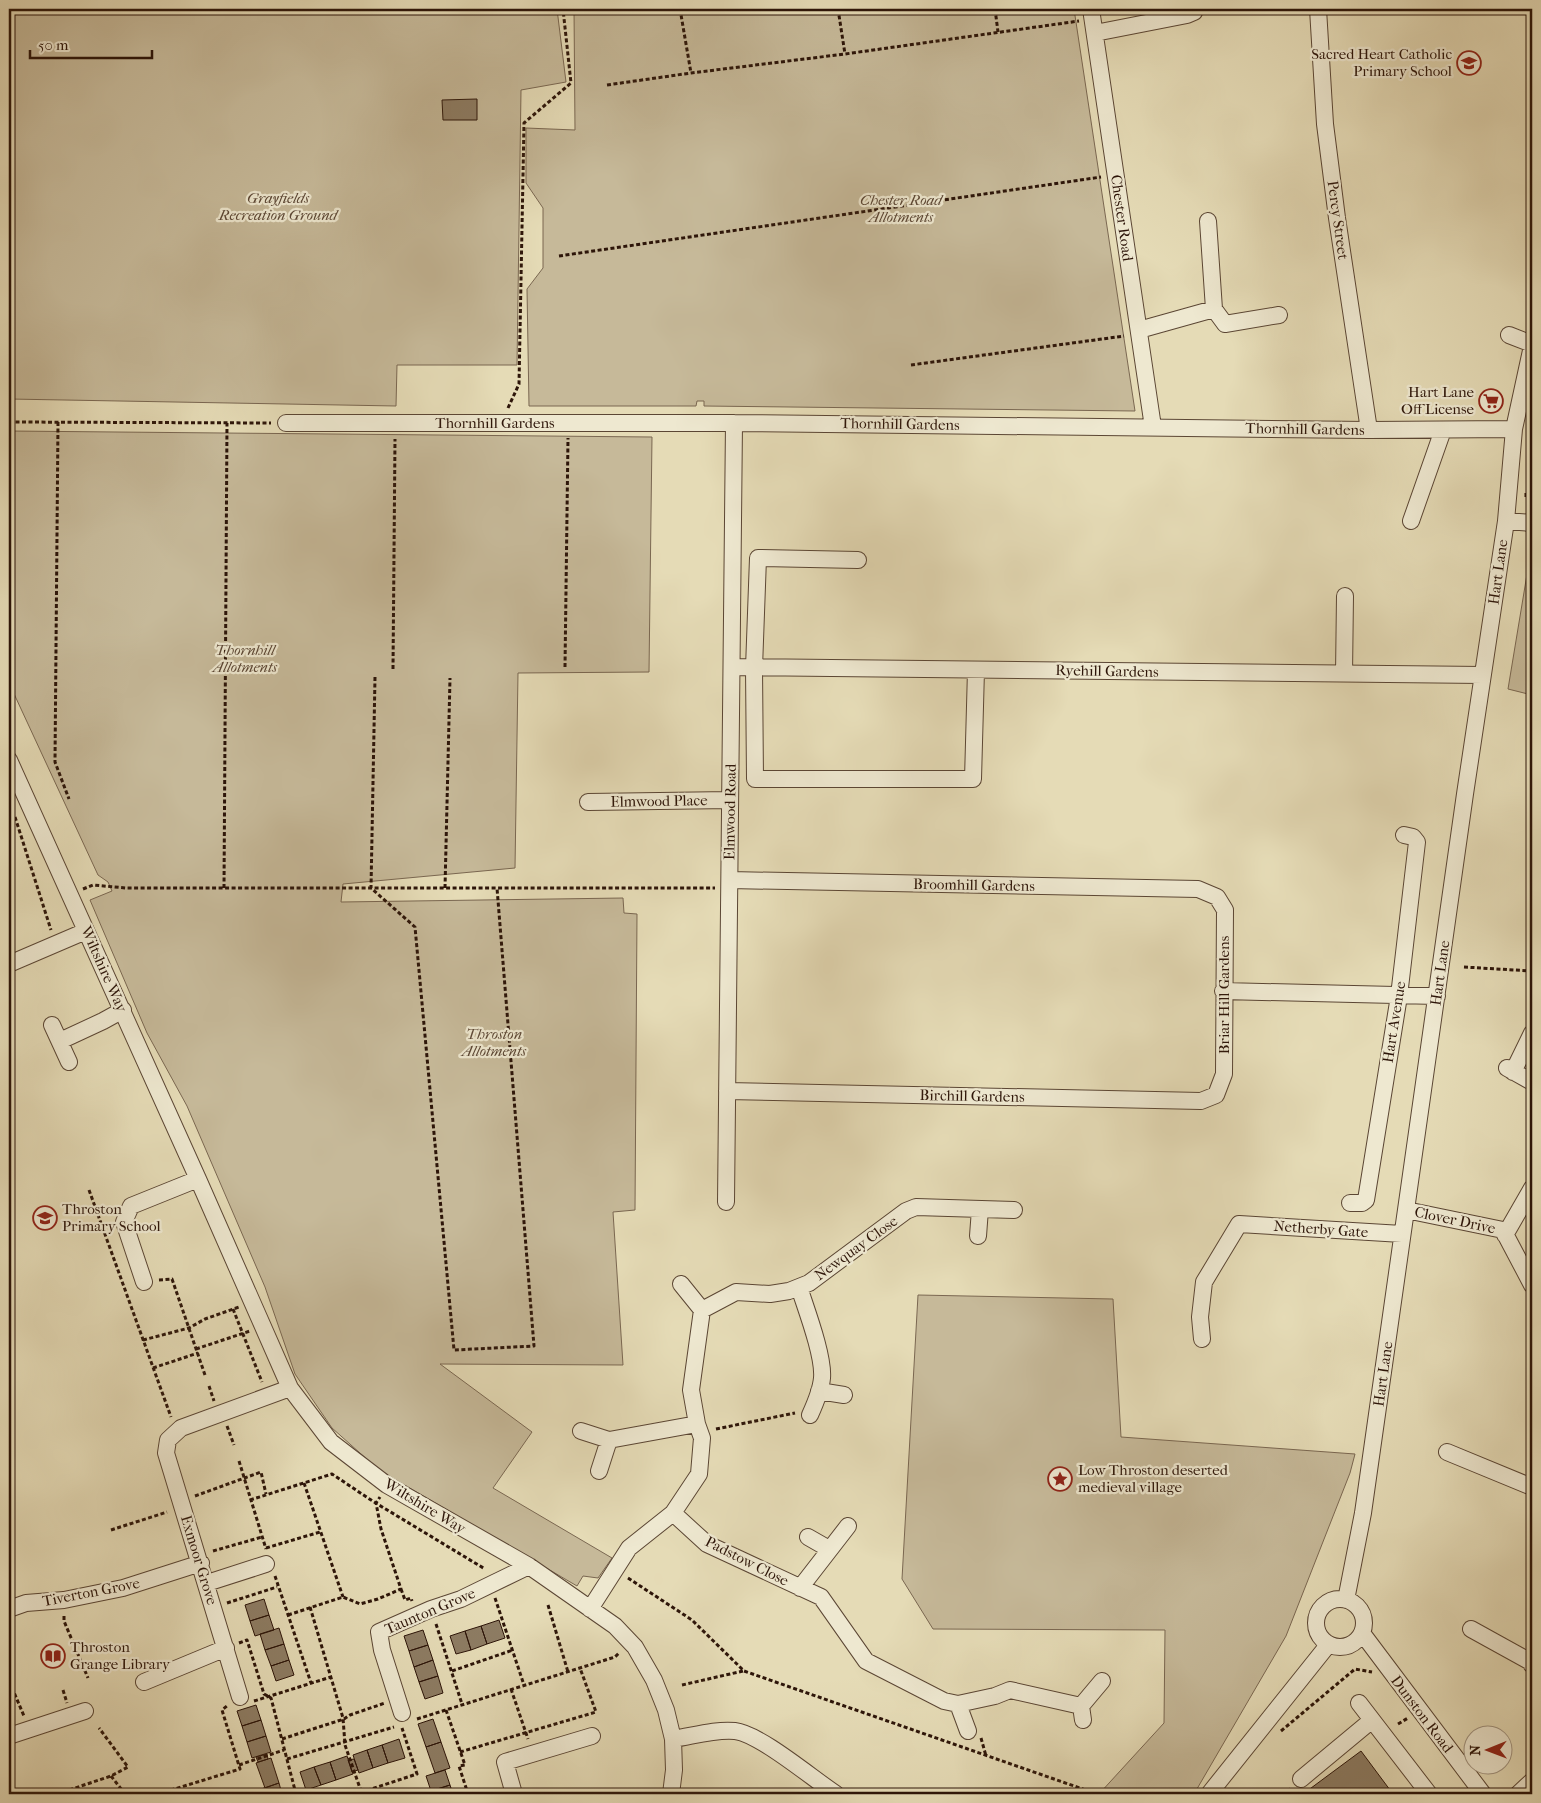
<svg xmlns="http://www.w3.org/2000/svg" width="1541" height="1803" font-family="'IM FELL French Canon',serif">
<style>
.green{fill:#c6b999;stroke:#7a6751}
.building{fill:#8d7c63;stroke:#2d1509}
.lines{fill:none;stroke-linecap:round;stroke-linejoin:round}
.minor-casing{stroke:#5b4634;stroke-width:18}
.path{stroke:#2d1509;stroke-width:3;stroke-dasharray:4 2.5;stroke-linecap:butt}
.minor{stroke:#eee8d0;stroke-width:16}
.labels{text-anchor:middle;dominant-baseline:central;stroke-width:4.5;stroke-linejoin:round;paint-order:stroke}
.poi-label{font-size:15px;fill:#2d1509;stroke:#eee8d0;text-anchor:start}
.park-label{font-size:15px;font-style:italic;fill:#5b4634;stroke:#eee8d0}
.street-label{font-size:15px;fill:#2d1509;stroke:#eee8d0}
</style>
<rect width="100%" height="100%" fill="#e5dbb6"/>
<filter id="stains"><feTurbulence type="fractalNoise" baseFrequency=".004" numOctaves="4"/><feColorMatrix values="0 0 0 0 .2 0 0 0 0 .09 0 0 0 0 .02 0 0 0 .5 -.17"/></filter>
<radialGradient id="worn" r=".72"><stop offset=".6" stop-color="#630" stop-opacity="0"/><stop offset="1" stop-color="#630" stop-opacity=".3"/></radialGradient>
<path class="green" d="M9,9H557L566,82L521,90L517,365H397L396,406L9,399Z
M574,9H1074L1135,411L704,406V401H697L696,406H529L527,289L543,268V208L526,183V128L575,130Z
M9,431L652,437L649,672L518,673L515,868L343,884L341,902L623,898L624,913L637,914L635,1210L613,1212L623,1365L440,1364L532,1432L493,1488L612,1558L598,1578L583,1576L577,1586L379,1470L332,1428L295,1374L265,1287L187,1106L147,1033L90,900L112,891L108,882L98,875L9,683Z
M1531,550H1532V695L1508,689Z
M918,1295L1113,1299L1121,1437L1355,1454L1350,1473L1286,1636L1194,1794H1099L1164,1723L1165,1630L933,1629L902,1579Z"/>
<path class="building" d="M477,99V120H443L442,100Z
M264,1599L269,1615L250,1621L245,1605Z
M269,1615L274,1630L255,1636L250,1621Z
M499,1620L505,1638L487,1644L481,1626Z
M481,1626L487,1644L471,1650L465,1631Z
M279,1628L284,1644L265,1650L260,1634Z
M423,1630L428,1645L409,1651L404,1636Z
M465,1631L471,1650L456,1654L450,1636Z
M284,1644L289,1660L271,1666L265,1650Z
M428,1645L433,1660L414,1667L409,1651Z
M289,1660L294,1675L276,1681L271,1666Z
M433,1660L438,1676L419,1682L414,1667Z
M438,1676L443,1693L425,1699L419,1682Z
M256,1705L261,1720L242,1726L237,1711Z
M433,1719L441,1742L426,1747L418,1724Z
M261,1720L266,1736L247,1742L242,1726Z
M266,1736L271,1752L252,1758L247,1742Z
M399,1739L405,1758L388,1763L382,1745Z
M441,1742L450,1768L435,1773L426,1747Z
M382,1745L388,1763L373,1768L367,1750Z
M367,1750L373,1768L359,1773L353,1755Z
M1361,1751L1393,1794H1303Z
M267,1754L268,1759L258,1762L256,1757Z
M347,1756L353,1774L336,1780L330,1762Z
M271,1758L279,1783L265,1788L256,1763Z
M354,1759L358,1770L352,1772L348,1760Z
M330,1762L336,1780L321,1785L314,1767Z
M314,1767L321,1785L306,1790L300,1772Z
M445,1770L450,1785L431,1791L426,1776Z
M279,1783L282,1794H253L252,1792Z
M450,1785L453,1794H432L431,1791Z
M1290,1788L1295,1794H1282Z"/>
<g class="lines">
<g class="minor-casing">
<path id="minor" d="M1091,9L1153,427
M1318,9L1325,124L1337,218L1369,430
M1095,33L1187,15L1194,12V9
M1214,309L1225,324L1279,315
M1139,330L1214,309L1208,221
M1509,335L1532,344
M286,423H734L1369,430L1514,429
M1411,521L1443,430
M1506,521L1532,523
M858,560L758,558L754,668L755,779H973L976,670
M732,667L1483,675
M1344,674L1345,596
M9,760L198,1179L290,1388L331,1442L387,1485L529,1566L615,1626L635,1647L654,1680L666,1710L673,1739L674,1770L671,1794
M588,802L730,800
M9,964L86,931
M1223,991L1437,996
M52,1025L69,1062
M60,1041L103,1021L123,1010
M1507,1068L1532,1082
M1513,1072L1532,1033
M727,1091L1201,1101L1216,1095L1224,1074L1225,910L1217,897L1198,889L730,880
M726,1202L734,423
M1350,1203H1362L1366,1200L1399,996L1417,842L1413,837L1404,835
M1406,1210L1503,1230L1532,1285
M1505,1235L1532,1188
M978,1236L980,1209
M144,1282L124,1222L131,1206L198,1179
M681,1284L702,1310
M799,1287C806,1309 824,1356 822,1378C821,1390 815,1404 810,1415
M1202,1339L1200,1317L1204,1282L1239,1224L1402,1234
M819,1391L844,1395
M581,1431L609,1440L697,1424
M1447,1452L1532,1487
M599,1471L609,1440
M673,1513L707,1544L821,1597L866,1661L944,1701L958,1704L995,1696L1010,1690L1081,1706
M808,1537L829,1549
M207,1583L266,1564
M800,1588L848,1526
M1316 1623a24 24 0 1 1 48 0a24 24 0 1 1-48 0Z
M1346,1600L1363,1513L1465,794L1506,521L1514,429L1532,346
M9,1609L26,1603L64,1600L123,1588L201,1563
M590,1609L629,1548L673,1513L699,1474L702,1438L697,1424L691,1390L702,1310L736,1292L770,1294L789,1291L809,1283L906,1211L916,1207L1014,1210
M1471,1629L1529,1661L1532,1665
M1362,1633L1483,1794
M144,1682L226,1648
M240,1697L166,1453L168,1440L181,1428L290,1388
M1359,1703L1429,1794
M958,1704L968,1731
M402,1713L382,1650L379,1632L431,1609L461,1599L529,1566
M1083,1720L1081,1706L1102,1681
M9,1736L85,1711
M673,1739C693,1736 715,1729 735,1731C760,1734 813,1779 836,1794
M1301,1779L1372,1720
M514,1794L505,1762L592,1736
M1209,1794L1328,1645
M1518,1794L1532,1781"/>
</g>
<path class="path" d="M680,9L691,73
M838,9L845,54
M995,9L998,32
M607,85L691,73L845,54L1079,21
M559,256L1101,177
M911,365L1124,336
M508,408L519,384L524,123L571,83L563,9
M9,422L271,423
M58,422L55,762L69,799
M1526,493V497L1532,500
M565,667L568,438
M393,669L395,439
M375,677L371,888L415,927L454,1350L534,1346L497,888
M15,817L51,930
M224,888L227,423
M445,888L450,678
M83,889L93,885L126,888H715
M1464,967L1532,971
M89,1190L171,1417
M159,1280L172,1279L205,1375
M233,1309L262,1382
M143,1340L189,1328L205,1319L239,1307
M196,1349L250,1331
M153,1368L198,1353
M209,1386L214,1401
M227,1426L234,1445
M716,1429L795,1413
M239,1461L266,1549
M304,1483L343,1597
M195,1496L261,1472L266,1494
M250,1500L332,1474L374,1502L485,1569
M111,1530L167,1512
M266,1548L320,1532
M213,1551L262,1537
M275,1576L311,1683
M628,1578L692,1620L744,1671L1097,1794
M401,1589L405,1600L411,1598L412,1601
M495,1598L524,1685
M227,1603L277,1587
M548,1605L568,1672
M310,1607L343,1718L345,1745L362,1794
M288,1615L343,1597L360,1604L378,1599L401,1589L381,1529L376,1503L380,1497
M64,1616V1621L88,1678
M436,1624L462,1704
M239,1643L247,1640L264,1694L271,1698L296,1794
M452,1671L513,1650
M9,1684L10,1683L24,1716
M682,1685L743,1671
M511,1689L528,1739
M63,1690L67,1703
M254,1701L331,1677
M446,1710L465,1765L459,1766L468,1794
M417,1719L615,1657L619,1653
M1398,1724L1408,1718
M1281,1731L1355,1669L1372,1672
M981,1738L986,1756
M282,1739L344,1719L350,1715L385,1703
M460,1752L596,1712L580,1668
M287,1759L394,1727
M239,1765L284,1750
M111,1776L125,1794
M57,1794L111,1776L128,1767L99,1728
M158,1794L240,1769L222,1710L227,1706
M342,1794L360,1789L365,1791L417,1774L402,1728"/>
<use href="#minor" class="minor"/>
</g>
<defs>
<g id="school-ring" transform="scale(1.25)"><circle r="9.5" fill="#eee8d0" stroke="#8f2418" stroke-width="1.5"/><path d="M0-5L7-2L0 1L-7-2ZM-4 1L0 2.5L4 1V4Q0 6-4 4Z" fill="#8f2418"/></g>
<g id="supermarket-ring" transform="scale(1.25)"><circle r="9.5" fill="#eee8d0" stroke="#8f2418" stroke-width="1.5"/><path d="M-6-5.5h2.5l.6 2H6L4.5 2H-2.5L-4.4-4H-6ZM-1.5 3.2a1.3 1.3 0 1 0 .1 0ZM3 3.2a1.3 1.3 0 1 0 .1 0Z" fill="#8f2418"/></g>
<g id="sight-ring" transform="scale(1.25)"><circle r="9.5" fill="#eee8d0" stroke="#8f2418" stroke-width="1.5"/><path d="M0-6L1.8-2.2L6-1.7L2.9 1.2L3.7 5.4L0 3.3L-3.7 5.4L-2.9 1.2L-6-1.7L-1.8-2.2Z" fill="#8f2418"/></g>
<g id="library-ring" transform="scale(1.25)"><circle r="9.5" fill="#eee8d0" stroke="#8f2418" stroke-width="1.5"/><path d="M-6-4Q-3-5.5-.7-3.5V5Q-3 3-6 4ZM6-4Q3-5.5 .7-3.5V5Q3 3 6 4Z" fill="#8f2418"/></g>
</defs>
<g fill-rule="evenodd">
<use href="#school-ring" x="1469" y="63"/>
<use href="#supermarket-ring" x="1491" y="401"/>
<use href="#school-ring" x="45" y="1218"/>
<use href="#sight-ring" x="1060" y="1479"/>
<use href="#library-ring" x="53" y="1656"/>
</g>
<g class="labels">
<g class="poi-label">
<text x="1452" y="54" text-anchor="end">Sacred Heart Catholic<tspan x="1452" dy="17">Primary School</tspan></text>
<text x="1474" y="392" text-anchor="end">Hart Lane<tspan x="1474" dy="17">Off License</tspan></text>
<text x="62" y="1209">Throston<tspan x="62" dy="17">Primary School</tspan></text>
<text x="1078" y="1470">Low Throston deserted<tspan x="1078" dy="17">medieval village</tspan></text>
<text x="70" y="1647">Throston<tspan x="70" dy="17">Grange Library</tspan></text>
</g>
<g class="park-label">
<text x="278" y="198">Grayfields<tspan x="278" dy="17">Recreation Ground</tspan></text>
<text x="901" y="200">Chester Road<tspan x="901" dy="17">Allotments</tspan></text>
<text x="245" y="650">Thornhill<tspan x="245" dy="17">Allotments</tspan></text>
<text x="494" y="1034">Throston<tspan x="494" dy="17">Allotments</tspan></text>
</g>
<g class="street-label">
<text transform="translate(1122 218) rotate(82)">Chester Road</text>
<text transform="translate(1338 220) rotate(82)">Percy Street</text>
<text x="495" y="423">Thornhill Gardens</text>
<text transform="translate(900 424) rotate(1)">Thornhill Gardens</text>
<text transform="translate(1305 429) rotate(1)">Thornhill Gardens</text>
<text transform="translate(1498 572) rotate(-82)">Hart Lane</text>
<text transform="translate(1107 671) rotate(1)">Ryehill Gardens</text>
<text transform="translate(659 801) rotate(-1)">Elmwood Place</text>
<text transform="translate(730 812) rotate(-89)">Elmwood Road</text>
<text transform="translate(974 885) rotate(1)">Broomhill Gardens</text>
<text transform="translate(104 969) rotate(66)">Wiltshire Way</text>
<text transform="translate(1440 973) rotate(-82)">Hart Lane</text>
<text transform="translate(1224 995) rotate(-90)">Briar Hill Gardens</text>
<text transform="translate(1394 1022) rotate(-81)">Hart Avenue</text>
<text transform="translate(972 1096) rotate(1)">Birchill Gardens</text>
<text transform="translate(1455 1220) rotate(12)">Clover Drive</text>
<text transform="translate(1321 1229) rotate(4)">Netherby Gate</text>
<text transform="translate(856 1248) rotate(-36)">Newquay Close</text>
<text transform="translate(1383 1374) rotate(-82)">Hart Lane</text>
<text transform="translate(425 1506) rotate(31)">Wiltshire Way</text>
<text transform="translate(199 1560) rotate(73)">Exmoor Grove</text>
<text transform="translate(747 1561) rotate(27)">Padstow Close</text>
<text transform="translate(91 1592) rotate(-11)">Tiverton Grove</text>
<text transform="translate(430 1611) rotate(-23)">Taunton Grove</text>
<text transform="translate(1422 1714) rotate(53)">Dunston Road</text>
</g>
</g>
<rect width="1541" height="1803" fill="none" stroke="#e5dbb6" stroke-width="30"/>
<rect x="10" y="10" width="1521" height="1783" fill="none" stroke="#2d1509" stroke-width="2.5"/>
<rect x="15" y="15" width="1511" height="1773" fill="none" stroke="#2d1509"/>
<g transform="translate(1488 1750) rotate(269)"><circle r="24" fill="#eee8d0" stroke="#a19480"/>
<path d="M0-4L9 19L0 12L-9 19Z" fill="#8f2418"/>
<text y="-8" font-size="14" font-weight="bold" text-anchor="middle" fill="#2d1509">N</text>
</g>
<path d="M30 50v8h122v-8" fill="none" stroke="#2d1509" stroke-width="2.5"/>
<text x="38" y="50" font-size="15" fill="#2d1509" stroke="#eee8d0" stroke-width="4" paint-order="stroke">50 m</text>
<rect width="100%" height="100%" filter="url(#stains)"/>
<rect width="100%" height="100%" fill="url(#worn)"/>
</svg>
